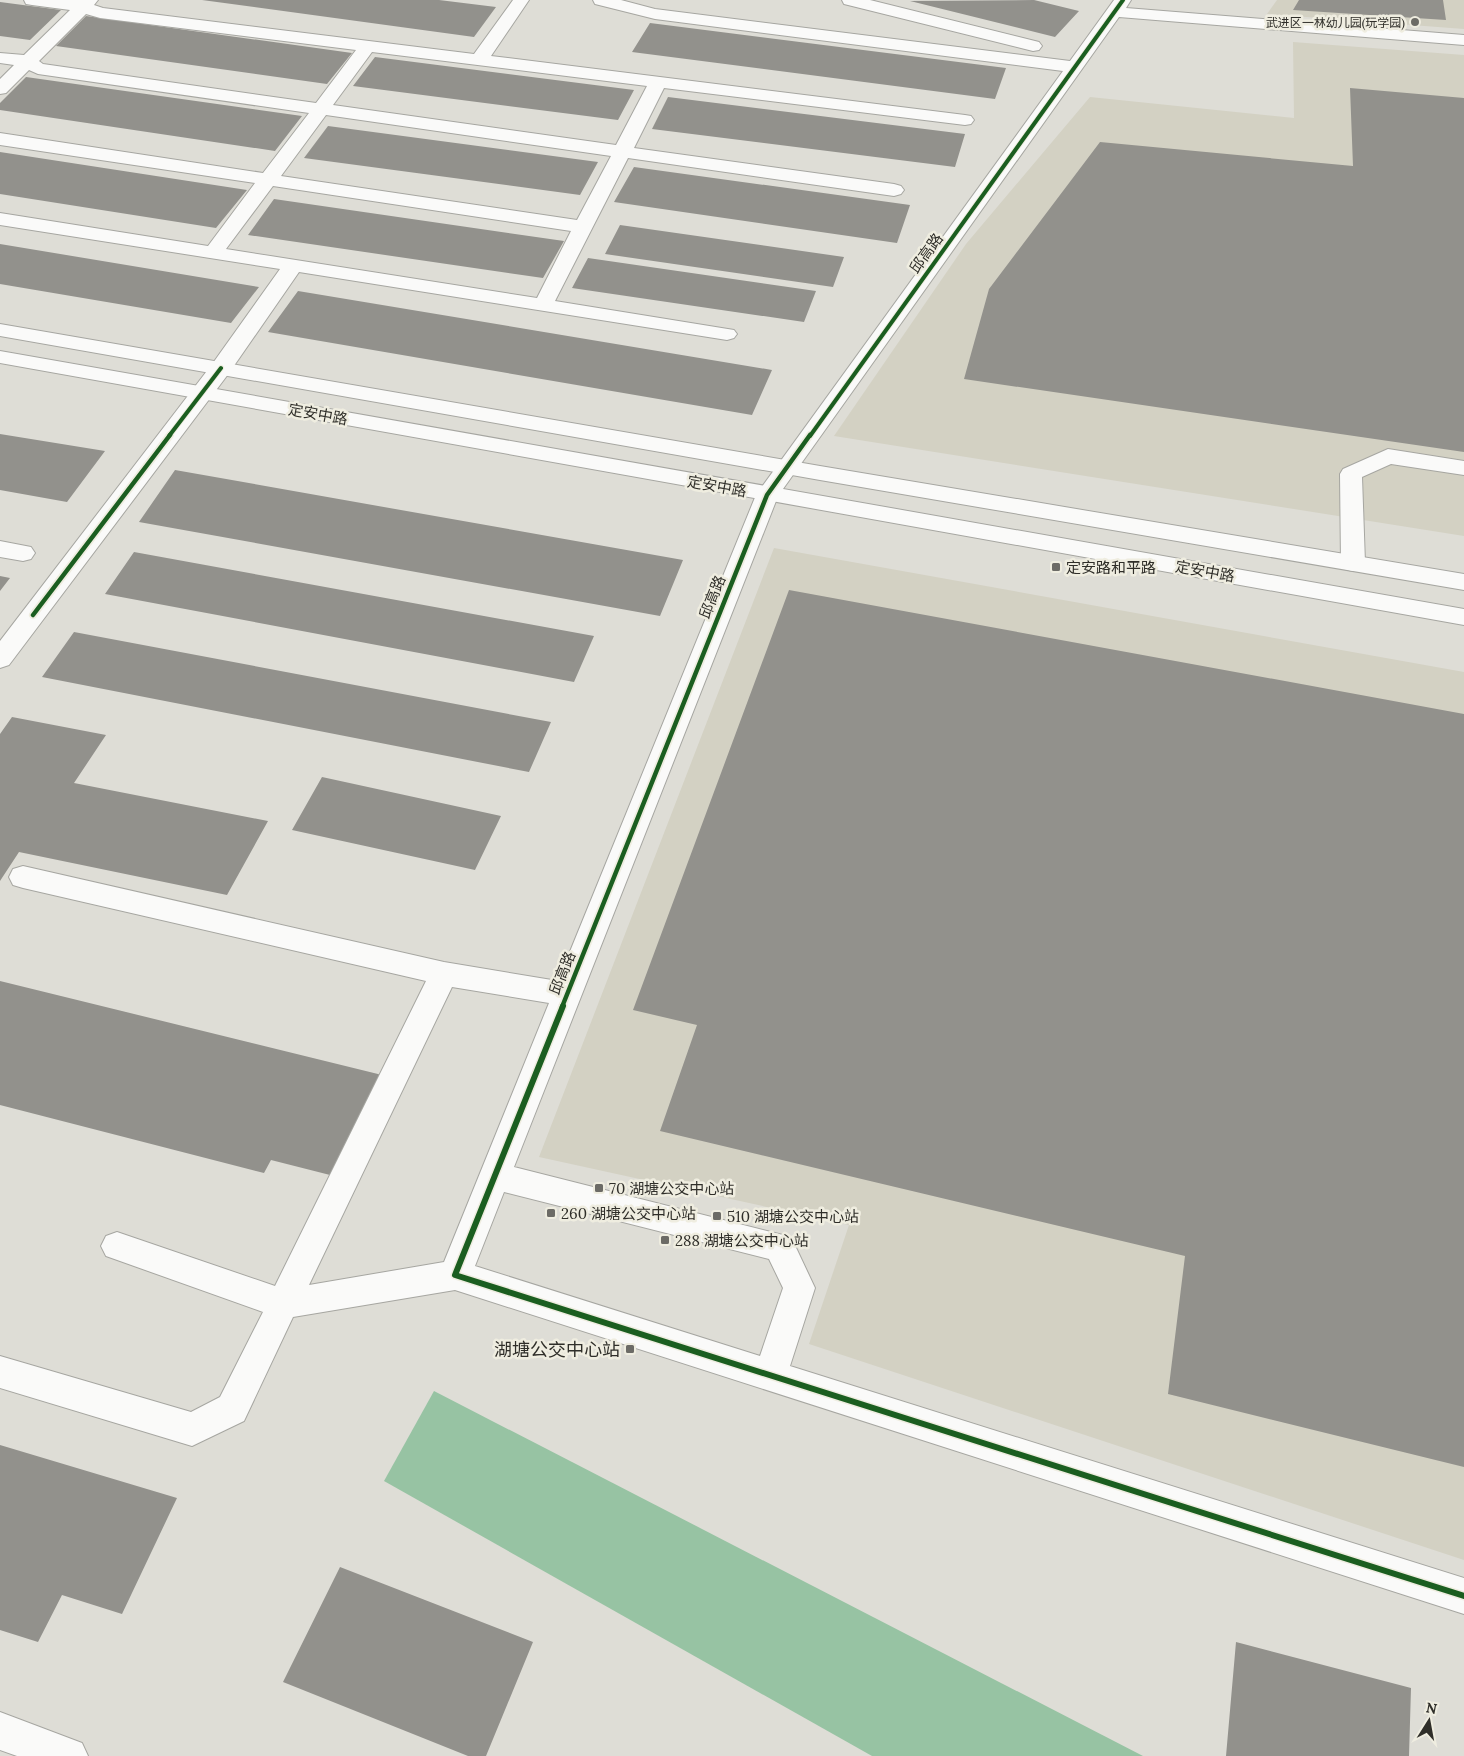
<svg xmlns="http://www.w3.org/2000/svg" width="1464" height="1756" font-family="Lora,'Noto Sans SC',serif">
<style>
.built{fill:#d3d1c3}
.water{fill:#97c3a3}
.building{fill:#92918c}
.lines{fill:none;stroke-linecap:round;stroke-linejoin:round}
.minor-casing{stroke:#a6a6a1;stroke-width:2}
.major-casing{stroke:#a6a6a1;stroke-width:2}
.minor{fill:#fafaf9;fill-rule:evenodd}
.major{fill:#fafaf9;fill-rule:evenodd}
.cycleway-far2-casing{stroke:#efede0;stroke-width:6}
.cycleway-far1-casing{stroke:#efede0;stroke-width:8}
.cycleway-casing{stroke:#efede0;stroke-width:9}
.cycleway-far2{stroke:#1b5e20;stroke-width:4}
.cycleway-far1{stroke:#1b5e20;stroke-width:4.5}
.cycleway{stroke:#1b5e20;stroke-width:6}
.poi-dot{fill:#6c6b66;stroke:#efede0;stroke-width:2}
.labels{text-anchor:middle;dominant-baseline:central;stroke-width:5;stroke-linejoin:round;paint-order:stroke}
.far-poi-label{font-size:12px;fill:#2f2e29;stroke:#efede0;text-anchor:end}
.street-label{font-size:15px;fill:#2f2e29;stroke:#efede0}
.poi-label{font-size:15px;fill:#2f2e29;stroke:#efede0;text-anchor:start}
.near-poi-label{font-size:18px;fill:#2f2e29;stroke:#efede0;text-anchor:end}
</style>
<rect width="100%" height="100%" fill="#deddd6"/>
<path class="built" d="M1277,0H1464V29L1267,14Z
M1293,42L1464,55V536L834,436L966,244L1090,97L1294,118Z
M774,548L1464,672V1560L809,1344L849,1225L539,1157Z"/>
<path class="water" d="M434,1391L1143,1756H872L384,1481Z"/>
<path class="building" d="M202,0H439L496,7L474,37Z
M1034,0L1079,11L1055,37L910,1Z
M1299,0H1443L1446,20L1293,10Z
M0,2L61,10L30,40L0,36Z
M86,16L352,53L327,84L56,46Z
M650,23L1006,68L995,99L632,52Z
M375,57L634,90L618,120L353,86Z
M26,77L302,116L275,151L0,110V103Z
M1350,88L1464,98V452L964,379L989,289L1100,142L1353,166Z
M668,97L965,134L955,167L652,129Z
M328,126L598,162L580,195L304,158Z
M0,152L247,190L216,228L0,194Z
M634,167L910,205L897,243L614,202Z
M274,199L564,241L543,278L248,235Z
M620,225L844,257L833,287L605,254Z
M0,244L259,287L231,323L0,284Z
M588,258L816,291L804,322L572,288Z
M298,291L772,370L752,415L268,332Z
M0,434L105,451L67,502L0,490Z
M175,470L683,560L660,616L139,522Z
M134,552L594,636L574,682L105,594Z
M0,576L10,578L0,591Z
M789,590L1464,714V1467L1168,1394L1185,1256L660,1131L697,1025L633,1010Z
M74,632L551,722L529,772L42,677Z
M12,717L106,735L74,783L268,821L227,895L19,852L0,881V734Z
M322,777L501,816L475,870L292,830Z
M0,981L382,1075L334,1176L271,1160L264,1173L0,1105Z
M0,1445L177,1498L122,1614L62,1595L38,1642L0,1630Z
M340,1567L533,1642L486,1756H468L283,1682Z
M1236,1642L1411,1688L1409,1756H1226Z"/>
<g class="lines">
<g class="minor-casing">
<path id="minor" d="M24,0H98L94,5L103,8L474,54L513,0H529L491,56L965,115L971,116L974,120L971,124L965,125L664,88L634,148L894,184L901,186L904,190L901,194L894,196L628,158L555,301L734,330L737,334L734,338L727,340L299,272L229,373L9,665L0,668V641L213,363L280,269L0,225V213L208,246L255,183L0,145V133L263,173L309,113L38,74L29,70L6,93L0,94V79L14,65L0,63V53L24,55L70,10L32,5L26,4ZM86,14L100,18L356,50L316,103L43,64L39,61ZM372,52L647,86L616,145L333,105ZM326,115L611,156L577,220L281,176ZM273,186L571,231L537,298L226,249Z
M593,0H621L655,9L1070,61L1114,0H1131L1126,8L1464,35V45L1119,17L778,496L514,1167L791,1237L815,1288L790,1366L1464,1578V1614L455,1290L293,1317L244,1421L192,1446L0,1388V1356L191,1412L220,1397L263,1312L106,1256L101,1246L106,1236L117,1232L275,1286L426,981L23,888L13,885L9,877L13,869L23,866L444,962L558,981L756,495L1063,71L655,19L595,4ZM452,987L549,1003L444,1262L309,1285ZM504,1192L769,1259L783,1288L760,1356L475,1266Z
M842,0H870L1039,42L1042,46L1039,50L1033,51L844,4Z
M1388,449L1464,461V475L1391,464L1362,477L1365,563L1361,569L1353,571L1345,569L1341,563L1340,474L1343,469Z
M0,541L31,547L35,553L31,559L23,561L0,557Z
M0,1712L82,1743L88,1756H17L0,1750Z"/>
</g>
<g class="major-casing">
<path id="major" d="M0,324L820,466L1464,574V590L820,480L0,336Z
M0,351L1464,609V625L0,363Z"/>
</g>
<use href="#minor" class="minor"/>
<use href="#major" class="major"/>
<g class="cycleway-far2-casing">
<path id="cycleway-far2" d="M169,436L221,368
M810,436L1123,0"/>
</g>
<g class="cycleway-far1-casing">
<path id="cycleway-far1" d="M33,615L170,435
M562,1007L767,495L810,435"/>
</g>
<g class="cycleway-casing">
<path id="cycleway" d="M563,1006L455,1275L1464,1596"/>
</g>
<use href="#cycleway-far2" class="cycleway-far2"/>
<use href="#cycleway-far1" class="cycleway-far1"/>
<use href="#cycleway" class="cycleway"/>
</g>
<g class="poi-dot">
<circle cx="1415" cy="22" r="5"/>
<rect x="1051" y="562" width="10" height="10" rx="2.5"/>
<rect x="594" y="1183" width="10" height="10" rx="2.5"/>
<rect x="546" y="1208" width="10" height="10" rx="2.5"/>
<rect x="712" y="1211" width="10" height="10" rx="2.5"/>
<rect x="660" y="1235" width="10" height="10" rx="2.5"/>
<rect x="625" y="1344" width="10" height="10" rx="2.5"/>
</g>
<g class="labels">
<g class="far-poi-label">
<text x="1405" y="22">武进区一林幼儿园(玩学园)</text>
</g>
<g class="street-label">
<text transform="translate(926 253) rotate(-54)">邱高路</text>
<text transform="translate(318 414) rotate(10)">定安中路</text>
<text transform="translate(717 486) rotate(10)">定安中路</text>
<text transform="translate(1205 571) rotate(10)">定安中路</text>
<text transform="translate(712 597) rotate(-68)">邱高路</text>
<text transform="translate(562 973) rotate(-68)">邱高路</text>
</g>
<g class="poi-label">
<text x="1066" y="567">定安路和平路</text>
<text x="609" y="1188">70 湖塘公交中心站</text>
<text x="561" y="1213">260 湖塘公交中心站</text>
<text x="727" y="1216">510 湖塘公交中心站</text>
<text x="675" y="1240">288 湖塘公交中心站</text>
</g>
<g class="near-poi-label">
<text x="620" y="1349">湖塘公交中心站</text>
</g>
</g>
<g transform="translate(1429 1721) rotate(11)" stroke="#efede0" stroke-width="4" paint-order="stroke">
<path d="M0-4L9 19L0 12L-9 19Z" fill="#2f2e29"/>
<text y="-8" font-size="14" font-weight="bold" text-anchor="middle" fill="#2f2e29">N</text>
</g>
</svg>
